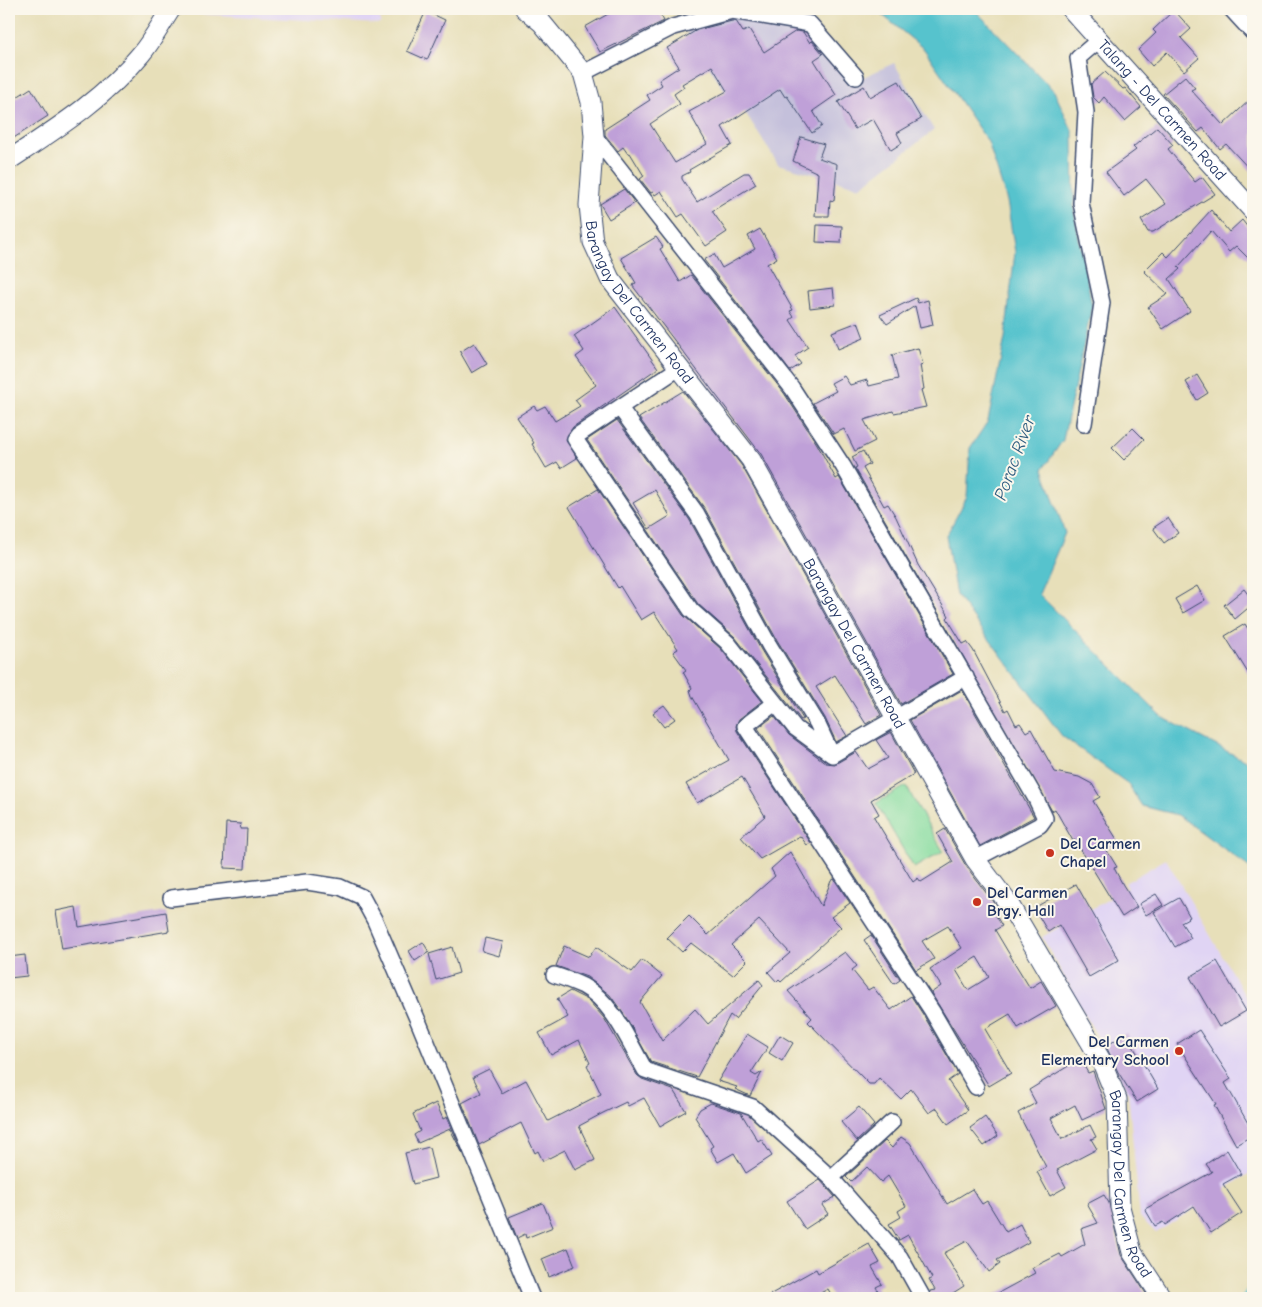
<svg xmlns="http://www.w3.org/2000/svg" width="1262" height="1307" font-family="'Comic Neue',sans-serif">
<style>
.built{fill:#e0d4f4}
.industrial{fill:#c4c0db}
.green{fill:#85db9e;stroke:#50857e}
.water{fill:#56c3cd;stroke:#387996}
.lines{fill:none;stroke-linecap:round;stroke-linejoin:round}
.stream{stroke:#56c3cd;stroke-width:4.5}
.building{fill:#bfa0d8;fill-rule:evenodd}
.minor-casing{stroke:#3a496c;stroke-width:18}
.tertiary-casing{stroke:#3a496c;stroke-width:21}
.minor{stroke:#fff;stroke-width:15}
.tertiary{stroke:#fff;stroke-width:19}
.poi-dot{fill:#c8321e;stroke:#fbf7ec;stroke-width:2}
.labels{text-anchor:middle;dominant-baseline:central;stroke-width:4;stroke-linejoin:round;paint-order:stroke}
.street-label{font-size:16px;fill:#1b2f5e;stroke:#fbf7ec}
.poi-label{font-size:16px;font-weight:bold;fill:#1b2f5e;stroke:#fbf7ec;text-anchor:start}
.water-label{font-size:18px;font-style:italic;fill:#2d5b7f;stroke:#fbf7ec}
</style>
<rect width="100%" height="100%" fill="#fbf7ec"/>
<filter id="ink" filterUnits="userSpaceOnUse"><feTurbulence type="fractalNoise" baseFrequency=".02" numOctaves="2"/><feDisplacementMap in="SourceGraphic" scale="10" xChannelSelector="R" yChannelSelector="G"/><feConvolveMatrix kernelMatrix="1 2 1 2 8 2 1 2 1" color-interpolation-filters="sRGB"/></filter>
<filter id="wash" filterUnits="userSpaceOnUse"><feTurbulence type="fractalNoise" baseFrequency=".0096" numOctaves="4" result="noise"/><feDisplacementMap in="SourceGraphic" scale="20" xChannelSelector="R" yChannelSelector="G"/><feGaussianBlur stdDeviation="1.12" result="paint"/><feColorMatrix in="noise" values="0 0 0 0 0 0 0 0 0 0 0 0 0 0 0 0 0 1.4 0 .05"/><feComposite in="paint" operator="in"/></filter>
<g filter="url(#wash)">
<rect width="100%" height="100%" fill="#e7dfb9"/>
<path class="built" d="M179,9H381L380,24L176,13Z
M1166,859L1253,1009V1171L1156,1233L1140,1217L1128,1092L1042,937L1128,888L1125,883Z"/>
<path class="industrial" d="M734,13L812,30L855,81L894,63L934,130L860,187L778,164L731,90L726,93L686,31Z"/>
<path class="green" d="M906,786L943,851L914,868L876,803Z"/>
<path class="water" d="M875,9H974L1054,91L1073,132L1074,212L1092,306L1063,440L1043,469L1065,533L1039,594L1162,717L1253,765V870L1178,815L1142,806L1127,783L1062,736L956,595L946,536L967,497L970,448L988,421L1005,338L1015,252L1007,201L988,142L924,49Z"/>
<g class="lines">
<path class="stream" d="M1243,1298L1253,1284"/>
</g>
<g id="blocks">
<path class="building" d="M617,9H657L664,21L600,52L585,27Z
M1174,10L1191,29L1181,38L1199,58L1184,71L1167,52L1152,66L1138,50L1156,33L1153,30Z
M426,11L445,20L427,60L407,51Z
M732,21H736L743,32L749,29L764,52L796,31L803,32L810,43L812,41L823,54L814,60L836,95L813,111L822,126L812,133L787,96L785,97L780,89L722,127L732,145L689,170L690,172L682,176V179L697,202L744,173H749L756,184L712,211L727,232L706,246L683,214L678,217L661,191L655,195L653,192L651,193L640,179L644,176L630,153L628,154L623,147L618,151L605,135V129L650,100L647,95L662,85L659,80L679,67L667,48L697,30ZM712,66L727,91L689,112L707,144L675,163L650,124L680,104L674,94L684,87L682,84Z
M1105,72L1123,89L1125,88L1141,107L1125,121L1104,97L1099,103L1093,97L1091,84Z
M1185,76L1195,88L1191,90L1223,125L1253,97V173L1226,144L1220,149L1203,128L1198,132L1163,94Z
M899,81L921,119L897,133L902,143L891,150L873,119L855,129L838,102L864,86L870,97Z
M31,88L48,116L9,141V102Z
M1157,127L1173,145L1168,149L1195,182L1202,177L1215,194L1153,232H1148L1141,220L1166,204L1146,179L1124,196L1106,172L1136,150L1133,147Z
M801,137L824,144L819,158L837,164L834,201L830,200L829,216H815L818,173L793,161Z
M624,189L635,203L609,219L600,204Z
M1211,210L1229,232L1242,220L1253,234V263L1236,246L1229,252L1211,231L1178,267L1180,269L1169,279L1190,311L1163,329L1148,307L1168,294L1144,271L1163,252L1168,257Z
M817,225L842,226L841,243L816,242Z
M760,229L777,258L767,264L793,310L790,311L794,317L790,320L808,347L795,356L801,364L790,371L704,260L714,254L722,268L755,249L748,236Z
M656,237L663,247L660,249L680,282L691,275L784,393L817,444L836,479L839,477L953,674L901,704L761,454L632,285L636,283L621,258Z
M833,288L835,305L810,308L808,291Z
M916,298L918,303L928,300L933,325L920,328L915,306L887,324L880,315Z
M615,307L658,368L573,427L566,439L577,458L561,468L557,462L546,468L532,444L534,443L517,417L534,406L537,410L545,406L555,421L580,406L575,400L596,385L576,357L584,351L574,336Z
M858,322L864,338L838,349L832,332Z
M474,343L487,364L472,373L460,352Z
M918,348L923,364L920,365L924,389L921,390L926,407L894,413L893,411L864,420L875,441L855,451L844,429L834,434L813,403L836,391L831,383L844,376L850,385L867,380L869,386L898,379L892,355Z
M1197,375L1208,393L1197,400L1186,382Z
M683,391L742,466L881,715L866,724L835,675L816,687L847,736L836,742L825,718L777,640L705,509L639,418Z
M617,420L689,519L761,650L803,719L801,720L735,637L698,604L587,440ZM655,490L670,516L649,529L633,503Z
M1133,428L1144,439L1124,460L1112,448Z
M863,451L870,464L863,468L884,506L888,504L896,517L918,565L949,616L947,618L963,644L967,642L973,650L1005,711L1008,709L1016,725L1020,723L1026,732L1031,729L1055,772L1079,777L1092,784L1100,797L1093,801L1118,841L1106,849L1117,867L1114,868L1123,885L1137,907L1122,917L1075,840L1073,841L1055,809L1052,811L855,468L857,467L852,457Z
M598,489L683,615L721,649L762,701L739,719L736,726L737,731L811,843L807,845L800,836L760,859L741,837L765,816L742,777L697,803L686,784L729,760L692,696L690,690L692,688L683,672L686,670L673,652L678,649L654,612L641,620L620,586L618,588L569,507Z
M1168,518L1178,533L1164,543L1153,528Z
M1197,586L1205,600L1183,613L1175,599Z
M1244,589L1253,601V604L1235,619L1224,605Z
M1245,624L1253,637V681L1225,636Z
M962,690L1034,817L980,846L910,720Z
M664,705L675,719L664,727L653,713Z
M774,716L789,735L826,763L835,764L856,752L868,769L888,758L876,740L891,732L914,774L871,800L879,814L874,817L913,882L918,878L921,882L953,862L937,834L945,829L966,866L996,906L992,909L1002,926L995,930L1014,962L1030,988L1041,981L1056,1006L1018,1028L1010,1014L985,1029L1011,1073L989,1086L931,993L941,986L930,969L962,948L948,926L922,941L934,959L916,970L758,728ZM977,957L989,977L968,990L956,970Z
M226,823L241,824L240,829H247L245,869L224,868Z
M790,852L821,906L831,881L834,879L850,903L831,917L841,927L781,982L779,980L777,982L768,972L790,953L759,920L731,945L747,961L733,975L691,943L682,952L667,938L689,916L708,935L775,876L771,869Z
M1076,884L1119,960L1089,977L1059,925L1048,932L1034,908Z
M1156,894L1163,905L1146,915L1139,904Z
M1179,898L1190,917L1181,922L1191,938L1175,947L1154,912Z
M76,907L79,927L166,912L169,931L62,949L56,911Z
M871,935L900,980L894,984L864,940Z
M485,938L503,942L499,956L482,951Z
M423,942L429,952L415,961L409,951Z
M564,946L589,957L596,947L632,972L642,960L662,976L640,1002L662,1041L695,1009L708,1024L759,980L763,985L735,1019L730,1015L697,1077L651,1062L627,1019L610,995L587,977L556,966Z
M452,947L459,973L436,980L429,954Z
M845,952L857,966L852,970L868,990L873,987L891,1010L911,996L924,1016L958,1074L948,1081L968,1110L948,1124L937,1108L929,1113L911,1089L901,1099L879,1078L874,1084H869L808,1022L812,1018L788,991Z
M25,955L27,976L9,978V957Z
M1217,961L1246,1011L1219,1027L1190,977Z
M570,991L588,1000L604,1018L637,1075L642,1079L673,1090L686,1111L660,1126L644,1098L628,1106L626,1102L603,1113L579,1126L595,1160L575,1170L565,1150L543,1161L538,1151L535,1153L521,1123L479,1145L462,1103L481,1093L473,1077L489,1069L502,1093L526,1080L548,1121L601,1094L587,1065L590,1063L579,1040L551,1055L539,1033L568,1017L557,999Z
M1199,1030L1231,1079L1225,1083L1253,1132V1135L1236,1145L1214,1105L1216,1104L1177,1044Z
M747,1034L768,1047L751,1073L756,1076L762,1072L750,1096L735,1089L737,1087L718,1081Z
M1126,1034L1158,1089L1137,1102L1118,1072L1106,1046Z
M780,1035L793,1043L782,1061L769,1053Z
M1080,1059L1088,1073L1093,1071L1106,1109L1082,1120L1075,1105L1051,1118L1062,1139L1090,1125L1096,1137L1091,1139L1097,1149L1057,1170L1066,1187L1050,1196L1037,1172L1046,1167L1018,1113L1036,1103L1029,1090Z
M436,1103L443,1119L447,1117L463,1154L450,1129L418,1143L414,1135L420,1131L413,1114Z
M711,1103L741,1113L758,1141L761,1139L772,1156L746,1173L734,1153L718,1162L710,1148L713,1146L695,1117L700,1109Z
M859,1107L874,1125L857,1141L841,1122Z
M985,1117L998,1136L984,1146L970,1128Z
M901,1137L910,1143L947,1204L972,1189L982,1204L987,1201L1006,1232L1020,1224L1029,1242L997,1260L1000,1264L989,1272L967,1241L944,1253L964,1286L945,1298H932L930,1291L935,1290L929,1280L932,1278L908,1235L899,1240L889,1224L901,1217L898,1211L906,1206L888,1176L881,1182L867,1167L851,1182L846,1177L885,1141L892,1148Z
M429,1147L436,1178L413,1184L405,1153Z
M1227,1150L1241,1174L1223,1184L1242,1213L1211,1233L1194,1206L1165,1225L1163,1222L1155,1226L1145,1209L1212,1172L1206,1164Z
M820,1180L835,1197L822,1205L828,1214L805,1229L787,1201Z
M1104,1195L1109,1203L1121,1255L1149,1298H989L1035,1273L1032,1268L1060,1254L1062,1257L1085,1244L1081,1229L1098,1223L1087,1204Z
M543,1203L553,1227L526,1238L525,1234L517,1238L509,1217Z
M869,1244L880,1263L872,1267L882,1284L876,1287L882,1298H833L828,1289L811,1298H764L816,1269L818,1273Z
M568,1248L575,1266L549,1277L542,1259Z"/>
</g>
</g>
<g filter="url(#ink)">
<use href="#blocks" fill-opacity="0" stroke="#3a496c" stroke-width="1"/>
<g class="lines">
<g class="minor-casing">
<path id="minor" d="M1231,9L1253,33
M583,73L673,27L732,11L810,24L856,77
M594,136L792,388L843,466L1036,799L1045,818L1040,825L975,859
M679,368L578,435L575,439L691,610L728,643L795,728L832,755
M620,408L697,514L769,645L817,723L831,753
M1084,424L1102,303L1081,203L1086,112L1078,58L1099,40
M775,703L745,726L932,1011L976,1087
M832,755L966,677
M171,898L307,882L340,887L362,897L375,921L419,1023L532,1298
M554,975C564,978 574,982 583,986C613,1002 629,1042 645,1070L753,1107L831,1178L900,1257L923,1298
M831,1178L892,1122"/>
</g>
<g class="tertiary-casing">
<g id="tertiary">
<path id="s1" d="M525,9L542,23L583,73L591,102L594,136L589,205L593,242L610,279L751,460L975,859L1009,904L1101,1060L1117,1099L1120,1207L1132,1252L1162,1298"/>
<path id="s2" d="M1071,9L1253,211"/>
<path d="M9,160C56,129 105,98 141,54C152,41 161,24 171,9"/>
</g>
</g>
<use href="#minor" class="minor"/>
<use href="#tertiary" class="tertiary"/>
</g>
</g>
<g class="poi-dot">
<circle cx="1050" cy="853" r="5"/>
<circle cx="977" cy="902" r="5"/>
<circle cx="1179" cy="1051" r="5"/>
</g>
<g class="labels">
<g class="street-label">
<text stroke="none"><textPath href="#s2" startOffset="136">Talang - Del Carmen Road</textPath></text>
<text stroke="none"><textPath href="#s1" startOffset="332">Barangay Del Carmen Road</textPath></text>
<text stroke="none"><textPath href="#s1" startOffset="738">Barangay Del Carmen Road</textPath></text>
<text stroke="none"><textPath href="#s1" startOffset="1352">Barangay Del Carmen Road</textPath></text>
</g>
<g class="poi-label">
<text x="1060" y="844">Del Carmen<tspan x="1060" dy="18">Chapel</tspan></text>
<text x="987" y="893">Del Carmen<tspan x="987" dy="18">Brgy. Hall</tspan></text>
<text x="1169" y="1042" text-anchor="end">Del Carmen<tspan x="1169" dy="18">Elementary School</tspan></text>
</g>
<g class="water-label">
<text transform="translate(1015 458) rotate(-70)">Porac River</text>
</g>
</g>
<rect width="1262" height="1307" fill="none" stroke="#fbf7ec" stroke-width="30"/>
</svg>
